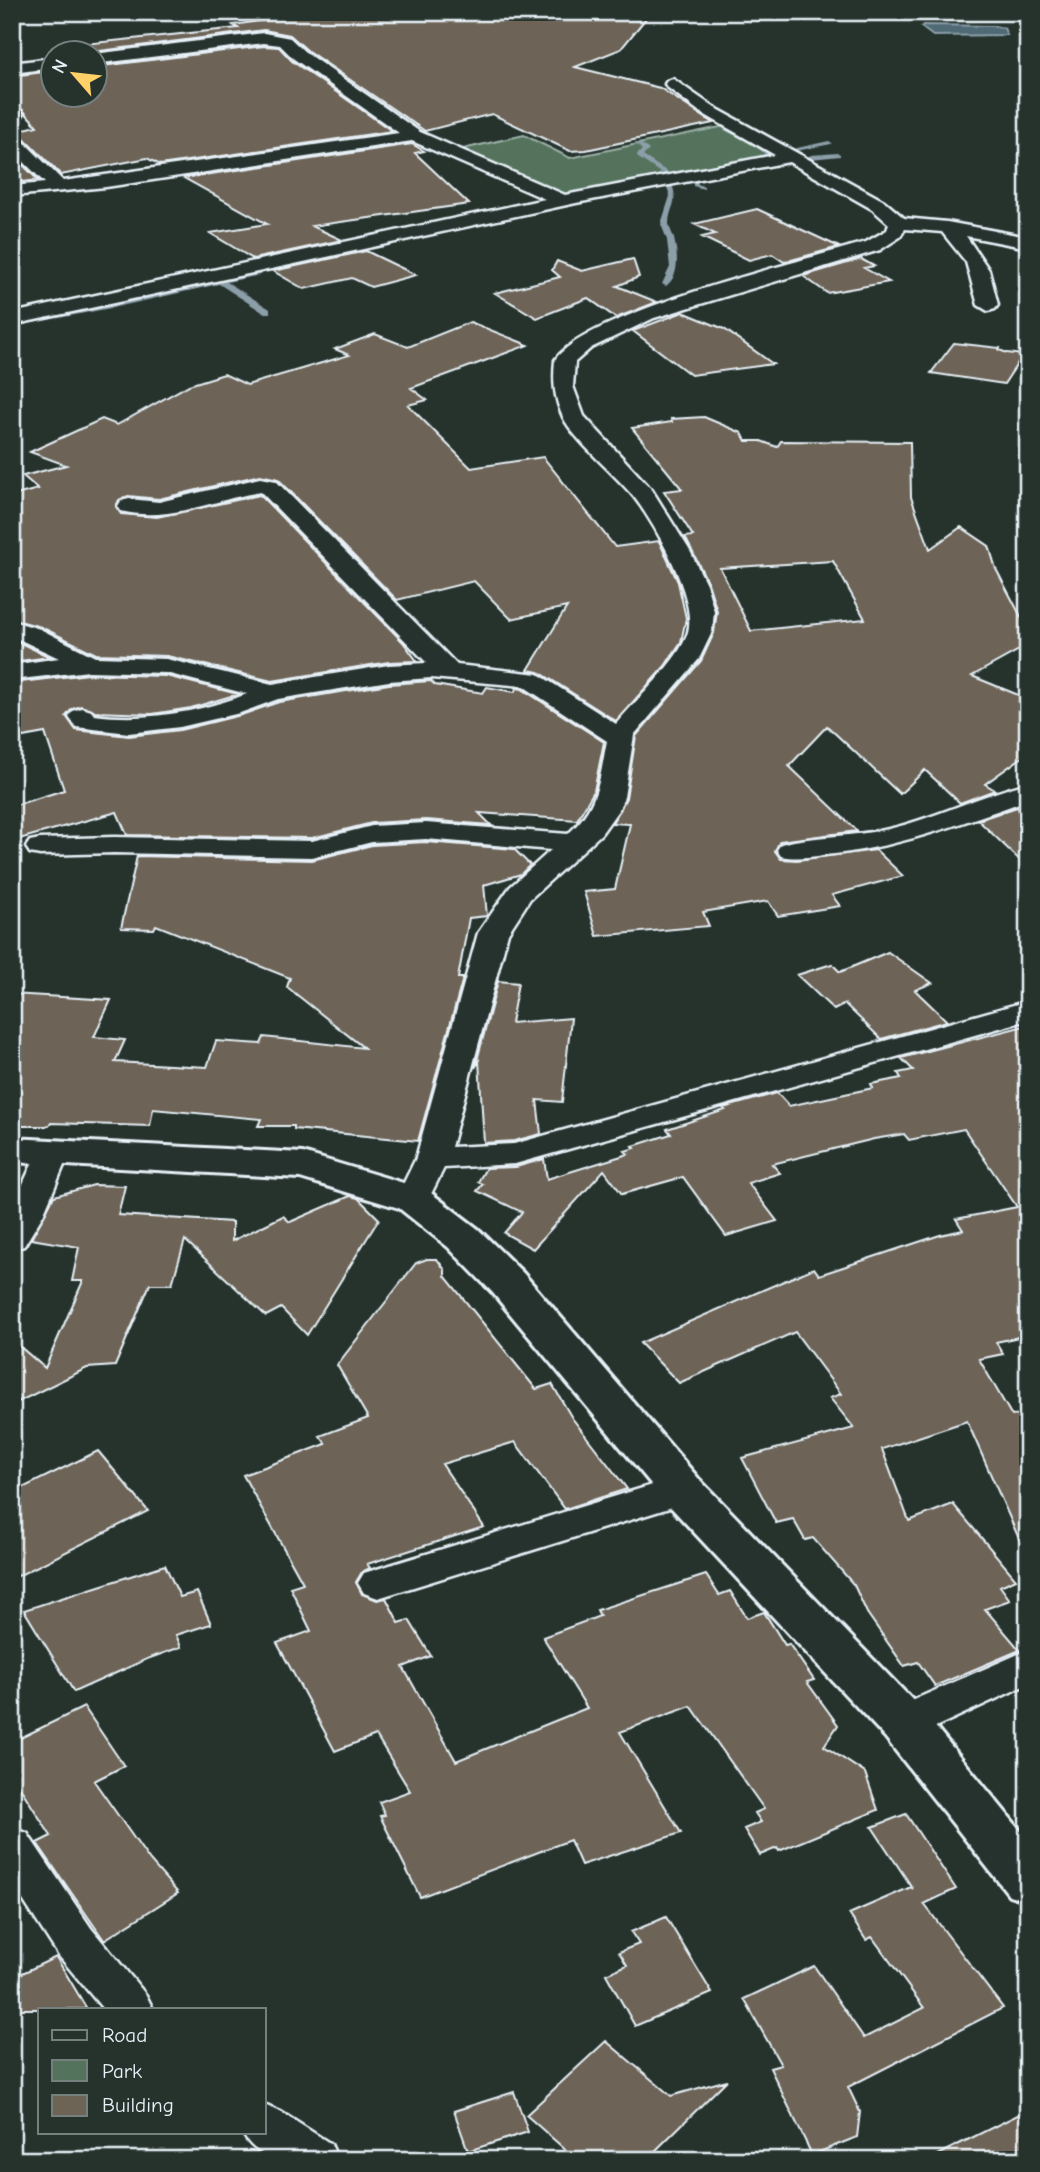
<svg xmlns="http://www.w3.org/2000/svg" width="1040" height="2172" font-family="'Comic Neue',sans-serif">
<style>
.green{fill:#54735c;stroke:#9eb2aa;stroke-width:2}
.water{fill:#4f6974;stroke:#8c9fa9;stroke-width:2}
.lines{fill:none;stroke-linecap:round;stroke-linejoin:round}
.stream{fill:#8c9fa9;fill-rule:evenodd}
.building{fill:#6d6456;stroke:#e8f1f8;stroke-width:2;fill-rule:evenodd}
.minor-casing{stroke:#e8f1f8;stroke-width:5}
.tertiary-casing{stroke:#e8f1f8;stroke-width:6}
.minor{fill:#26332d;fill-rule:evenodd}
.tertiary{fill:#26332d;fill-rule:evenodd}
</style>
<rect width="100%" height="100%" fill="#26332d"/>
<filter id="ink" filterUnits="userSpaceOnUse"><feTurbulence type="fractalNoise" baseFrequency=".0143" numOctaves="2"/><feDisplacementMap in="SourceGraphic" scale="14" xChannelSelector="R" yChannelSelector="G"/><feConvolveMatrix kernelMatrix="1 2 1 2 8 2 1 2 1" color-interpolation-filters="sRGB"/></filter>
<g filter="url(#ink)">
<path class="green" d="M725,126L771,153L769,157L564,196L454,151L524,135L570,158Z"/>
<path class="water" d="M923,25L995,26L1004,28L1007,35L933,36L921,27Z"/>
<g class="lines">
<path class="stream" d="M726,127L758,143L771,153L765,159L640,182L637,180L662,174L637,157V155L642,150L636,144L639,142L649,150L643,156L669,173L763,155L764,153L754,145L724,130V128Z
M829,141L832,143L831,144L791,152L788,150Z
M838,153L840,154V156L811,159L808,157L811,155Z
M693,178H697L698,184L704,187V189L693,186Z
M669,182L672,184C679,204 670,205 669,223C669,228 673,234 674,239C678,255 680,276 666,286L662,284L670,267L667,240L661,224L670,196L666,184Z
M349,250L353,252L352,254L267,272L263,270Z
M257,271L261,273L260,275L227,282L270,309V313H264L219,284L121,306L12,327V323L121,302Z"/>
</g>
<path class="building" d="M318,12H651L621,49L575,67L660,88L713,123L586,150L570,151L492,114L425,131L308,51L290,35L264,30L92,52H76L74,45L238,28L233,25Z
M264,46L279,47L292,61L392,131L160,165L147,158L61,175L20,134L12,132L37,126L23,110L12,103V76L52,71V94H94V67Z
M412,144L424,151L415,153L469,204L312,226L342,240L253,259L210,233L267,224L184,178Z
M12,154L38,180L22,182L12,169Z
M757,209L837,246L839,247L784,262L772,254L749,260L702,237L715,234L694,224Z
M366,251L416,275L371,287L352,278L304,289L273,271Z
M633,259L639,277L617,286L657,302L616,318L588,298L537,318L495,293L560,277L552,270L557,261L582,271Z
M861,259L874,266L864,268L889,282L827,293L803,276Z
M683,312L724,329L773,364L691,375L633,331Z
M470,322L528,345L411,388L427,400L408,405L471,468L543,457L615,547L659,541L678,582L686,618L681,642L665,666L616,721L539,672L528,670L567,607L511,619L474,581L397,600L278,479L260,475L159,499L128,496L119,500L116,507L121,514L157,517L260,495L403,642L417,661L389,662L272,681L167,656L96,654L41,627L12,619V496L38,489L23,476L66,465L30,452L102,419L117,425L189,385L224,374L247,385L349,355L335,349L375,334L408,347Z
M954,343L1000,348L999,350L1007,353L1023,355L1004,384L931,373Z
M704,417L742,433L746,441H761L777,447L781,441L910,442L911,497L930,549L961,527L989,546L996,569L1028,630V645L972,676L1028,699V753L985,784L995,790L960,803L925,770L900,794L827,726L789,766L857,831L780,841L775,851L781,859L797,860L876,850L903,876L832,895L840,906L778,916L768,901L703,912L709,926L597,936L584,892L615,889L630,824L612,823L626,798L636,736L701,661L714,633L717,611L708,583L685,537L693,536L664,491L682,489L632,428L672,422L671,419ZM833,561L865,619L751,631L720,568Z
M12,639L50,657L12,662Z
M89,674L166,676L238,694L191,708L152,714L95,712L81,706L72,709L66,716L76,730L129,736L180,730L241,715L279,702L389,684L431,681L435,685L483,693L487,687L514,692L517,688L522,689L604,742L594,791L577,820L479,813L491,825L426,820L372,823L312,838L127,835L117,812L12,841V806L64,790L45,733L12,739V683Z
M1017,807L1028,817V868L978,820Z
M426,842L514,849L530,865L521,874L484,885L487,916L469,918L458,978H463L418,1141L294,1129V1126H258L261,1119L153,1109L150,1126L51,1123L49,1126H12V994L111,1000L94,1037L125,1040L115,1062L207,1067L216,1041L261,1044L264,1037L364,1048L287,987L290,978L156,925L154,929L121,928L137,856L312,860L372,845Z
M888,952L932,983L915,990L947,1021L881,1039L845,1004L834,1010L797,975L832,964L840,972Z
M498,981L518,983L511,1023L571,1018L562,1102L537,1100L541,1134L514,1141L484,1143L479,1061L475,1068Z
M1028,1025V1335L996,1342L1003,1354L979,1359L1012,1416L1028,1414V1559L967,1421L882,1449L909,1521L953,1504L1016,1579L1000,1586L1010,1600L985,1609L1020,1650L935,1686L918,1662L904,1666L867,1613L854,1585L813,1538L805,1540L793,1519L776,1523L742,1458L854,1428L830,1398L841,1394L795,1332L679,1383L640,1343L814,1268L819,1275L940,1235L963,1230L956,1219L1017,1207L964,1129L909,1140L904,1134L874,1139L772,1164L780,1173L748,1183L777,1221L726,1236L683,1177L622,1194L604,1170L533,1249L504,1233L522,1212L477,1191L483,1184L478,1182L486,1168L516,1167L544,1159L547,1179L628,1154L625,1151L635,1148L633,1146L671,1134L667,1129L725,1110L723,1108L777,1093L789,1106L873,1088L871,1084L901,1078L898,1073L913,1070L901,1058Z
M94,1185L125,1186L118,1215L232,1222V1241L283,1216L290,1222L350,1196L358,1198L379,1219L307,1335L281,1308L266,1316L185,1240L172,1284H150L115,1366L87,1368L12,1405V1340L45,1368L83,1281H72L79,1247L31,1239L54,1196Z
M427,1259H437L445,1270V1276L536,1389L552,1384L572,1418L627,1489L565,1509L515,1442L442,1464L484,1527L367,1564L370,1568L362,1572L356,1582L362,1594L377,1600L386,1598L399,1623L409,1620L431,1656L403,1667L456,1761L587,1708L543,1637L600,1616L597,1610L706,1575L719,1595L730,1591L747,1618L764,1612L785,1645L789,1644L814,1680L807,1682L838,1725L824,1746L865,1773L878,1810L779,1851L777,1848L760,1855L744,1829L761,1822L755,1813L764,1809L691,1706L620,1732L681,1833L581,1865L570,1840L420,1897L380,1816L385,1815L379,1802L410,1791L376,1735L335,1751L277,1643L311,1631L290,1587L303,1583L243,1475L326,1444L320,1436L368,1418L337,1365L416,1263Z
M98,1451L148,1511L12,1579V1493Z
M165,1565L180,1597L197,1592L211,1624L176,1635L181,1647L147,1659L74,1692L24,1610Z
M84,1707L124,1766L94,1781L150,1861L178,1893L104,1940L37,1843L51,1836L12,1775V1742Z
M906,1814L956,1889L924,1904L1003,2008L848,2087L860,2112L857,2137L812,2155L770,2068L781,2065L744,1999L814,1966L864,2038L924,2008L872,1937L866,1940L849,1914L911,1887L913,1889L872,1827Z
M666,1917L712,1993L635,2026L606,1974L627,1965L619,1952L639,1944L631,1932Z
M56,1957L87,2009H12V1978Z
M606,2041L671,2096L727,2080L646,2160H577L526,2115Z
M514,2092L528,2132L468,2151L454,2111Z
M1028,2110V2160H927Z"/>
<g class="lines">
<g class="minor-casing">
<path id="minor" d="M264,33L290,38L306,53L420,132L565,195L775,155L700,112L667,87L665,84L667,81L673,79L712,106L884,201L904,218L947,222L1028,237V248L966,236L989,270L998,305L995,309L988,311L978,305L966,262L942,232L905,229L900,237L880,250L654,318L591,348L575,362L573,386L584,416L652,490L690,551L706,584L714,611L712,632L699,659L634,735L624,797L619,809L601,834L530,899L508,933L451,1147L514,1144L1028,1001V1020L515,1164L444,1168L425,1206L413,1210L401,1206L396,1199L416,1158L478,933L510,887L551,850L426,839L372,842L312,857L114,853L40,855L30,853L26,847L30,841L40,839L114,837L312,841L372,826L426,823L568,834C599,806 599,781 607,741L523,686L431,678L389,681L278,699L240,713L180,727L129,733L76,727L69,716L73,711L82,708L91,711L94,715C144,722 201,712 247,694L166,673L89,671L12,680V665L59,658L12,636V621L40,629L95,657L166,659L272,684L389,665L427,663L261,492C214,499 169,523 121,511L118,506L121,501L129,499L159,502L260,478L276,481L457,665L538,674L616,724C635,701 680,660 688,632C697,598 655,524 634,497C616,475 573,439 563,417C554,397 553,381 555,360C588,312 803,261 866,242L887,230L889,224L872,209L789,162L576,203L12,325V313L545,199L412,141L106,187L12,196V186L45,183L12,150V135L18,136L63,181L399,133L294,59L280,45L264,43L94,64V54Z
M52,58V68L12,73V63Z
M12,109L21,111L23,114L21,117L12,119Z
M1028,783V800C961,823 895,849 824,855C810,857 795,859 781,856L777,850L781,844C816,835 853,837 889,829C936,818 980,795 1028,783Z
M54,1141L65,1144L70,1151L43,1215L24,1246L12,1249V1208L38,1151L43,1144Z
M682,1476L695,1480L701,1490L695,1500L378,1598L364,1593L358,1583L364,1573Z
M1028,1650V1684L918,1735L903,1739L888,1735L882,1723L888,1711Z
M12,1828L27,1833L91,1928L146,1995L153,2009H103L59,1956L12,1883Z
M264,2105L281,2112L331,2144L338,2160C304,2160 259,2168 242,2132H264Z"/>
</g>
<g class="tertiary-casing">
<path id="tertiary" d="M12,1138L303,1153L427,1190L478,1229L523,1273L698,1478L921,1709L1028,1840V1901L1009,1895L885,1737L666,1502L493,1293L448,1247L399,1208L300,1178L12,1162Z"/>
</g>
<use href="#minor" class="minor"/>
<use href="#tertiary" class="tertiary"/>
</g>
</g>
<rect width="1040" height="2172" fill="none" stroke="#26332d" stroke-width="42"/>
<rect x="21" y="21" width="998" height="2130" fill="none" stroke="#e8f1f8" stroke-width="2.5" filter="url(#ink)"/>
<rect x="38" y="2008" width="228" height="126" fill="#26332d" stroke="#747f7e" stroke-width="2"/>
<rect x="52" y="2030" width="35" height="10" fill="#26332d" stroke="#747f7e" stroke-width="2"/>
<text x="102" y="2042" font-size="21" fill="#e8f1f8">Road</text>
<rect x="52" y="2060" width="35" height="21" fill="#54735c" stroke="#747f7e" stroke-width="2"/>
<text x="102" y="2078" font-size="21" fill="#e8f1f8">Park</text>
<rect x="52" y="2095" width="35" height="21" fill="#6d6456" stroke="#747f7e" stroke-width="2"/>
<text x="102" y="2112" font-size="21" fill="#e8f1f8">Building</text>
<g transform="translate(74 74) rotate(298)"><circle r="33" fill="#26332d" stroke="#747f7e" stroke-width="2"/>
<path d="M0-5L12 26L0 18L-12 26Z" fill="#ffd166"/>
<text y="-10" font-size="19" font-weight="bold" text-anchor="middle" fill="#e8f1f8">N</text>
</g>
</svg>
